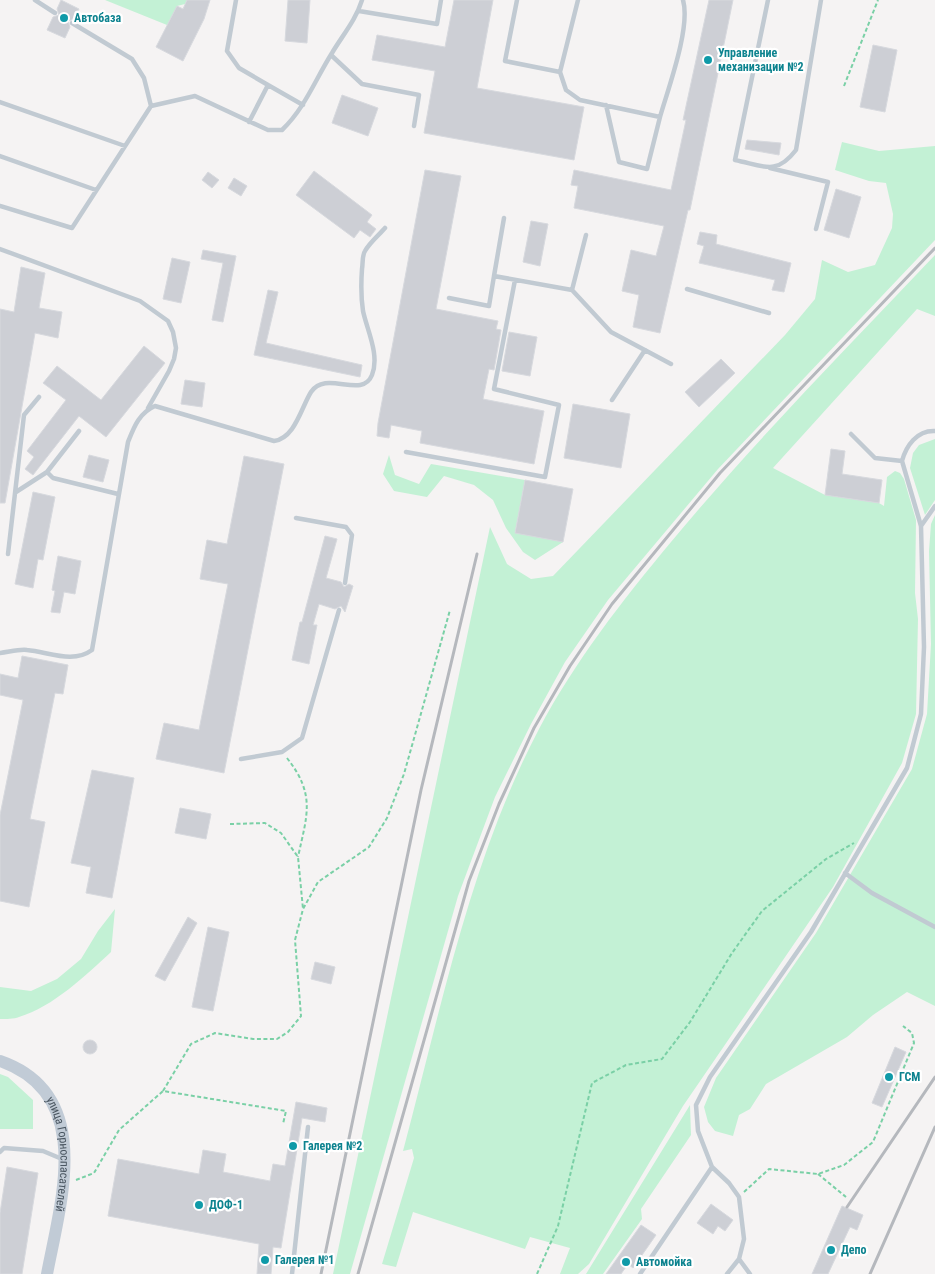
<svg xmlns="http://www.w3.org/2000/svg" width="935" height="1274" font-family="'Roboto Condensed',sans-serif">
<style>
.green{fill:#c3f1d5}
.building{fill:#cdcfd5;stroke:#d7d9de}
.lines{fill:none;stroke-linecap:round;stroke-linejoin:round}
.path{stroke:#7ad0a6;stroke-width:2;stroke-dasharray:4 2.5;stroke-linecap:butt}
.lane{stroke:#c1cad2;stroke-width:4.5}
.secondary{stroke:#c1cbd6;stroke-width:12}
.rail{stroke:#b5b8bd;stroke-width:3}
.culture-dot{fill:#0f9aa8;stroke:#fff;stroke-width:2}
.labels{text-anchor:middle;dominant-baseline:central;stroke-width:4.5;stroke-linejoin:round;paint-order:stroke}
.culture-label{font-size:12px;font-weight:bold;fill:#0d838f;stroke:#fff;text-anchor:start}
.street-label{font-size:12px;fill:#4a5661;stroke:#fff}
</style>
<rect width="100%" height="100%" fill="#f5f3f3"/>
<path class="green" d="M105,0H187L185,4L177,6L167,25Z
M842,142L879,151L935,146V240L718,469L608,600L565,662L531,724L495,797L458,896L350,1274H333L490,527L507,564L531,579L553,576L785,335L815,299L822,260L848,272L875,265L892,228L893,214L886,183L869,181L835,170Z
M935,255V316L917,309L773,468L825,495L879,503L884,506L887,477L895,471L900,473L904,479L916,520L915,593L918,619L916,714L902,763L833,887L683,1106L589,1264L578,1274H560L570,1248L530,1237L525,1249L413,1212L396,1267L382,1264L414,1158L412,1149L403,1151C441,1009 470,860 539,729C575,661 622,601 671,542C754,442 846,349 935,255Z
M935,439V500L925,515L910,468L913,453L919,445Z
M389,455L395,475L419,484L431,464L525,480L515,532L563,542L535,560L523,552L506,528L493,500L474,485L444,476L427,497L394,491L383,474Z
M935,515V1006L907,992L873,1015L847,1037L766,1084L750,1109L739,1115L733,1136L715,1131L708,1122L704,1107L716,1078L816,933L912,769L927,714L931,644L929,551L931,524Z
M115,909L111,952C86,975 53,1007 19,1017C14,1019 6,1019 0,1019V987L31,991L57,979L81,959L98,931Z
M0,1074L8,1077L33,1100V1129H0Z
M690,1105L691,1135L641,1209L642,1219L603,1274H586Z"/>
<path class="building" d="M61,0L79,9L74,19L68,21L70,27L65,38L47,30L53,17L59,15L57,9Z
M187,0H210L204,19L183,61L156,47L177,6L183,9Z
M288,0H310L307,43L285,41Z
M454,0H493L477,88L584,107L574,160L424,133L435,71L372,60L377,35L445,47Z
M709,0H733L690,210H688L660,333L633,327L639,295L622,291L631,250L656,256L664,226L574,208L578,186L571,185L574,170L671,190L686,120H683Z
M873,45L897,50L885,112L860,107Z
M342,95L378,108L368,136L332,123Z
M747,140L781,143L779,155L745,149Z
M425,170L461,176L436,309L498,321L496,329L501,330L494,370L489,369L483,399L544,411L534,464L420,443L422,431L391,425L389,438L377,436L378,423Z
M314,171L372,215L367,222L376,229L370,237L360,230L354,238L296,195Z
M208,172L219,180L212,188L202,180Z
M234,178L247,186L241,196L228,188Z
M836,189L861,197L849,238L824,230Z
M531,221L548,224L540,266L523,262Z
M700,232L717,235L716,244L791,263L784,292L772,290L775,280L699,263L704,246L697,244Z
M203,250L236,256L223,322L212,320L223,263L201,259Z
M172,258L190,262L181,303L163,299Z
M21,267L45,273L39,308L62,312L58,338L35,333L5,503H0V309L14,312Z
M268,290L278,292L266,343L362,365L360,377L254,355Z
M509,332L537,337L530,376L502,371Z
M144,346L165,363L106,437L79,416L33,475L25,469L34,457L27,451L66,400L43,383L57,366L101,400Z
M721,359L735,373L699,407L685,392Z
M185,380L205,383L202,407L181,404Z
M573,404L630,414L621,468L564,458Z
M831,449L845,451L842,474L882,480L879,503L825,495Z
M89,455L109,460L103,482L83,477Z
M244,456L284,464L224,773L156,759L164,723L199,730L228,584L200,579L207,540L227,544Z
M525,480L573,489L563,542L515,533Z
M33,492L55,497L43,560L38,559L33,588L15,584Z
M325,536L337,539L326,578L341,582L344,587L349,584L353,586L345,612L341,606L335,609L319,604L313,625H317L309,664L292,660L300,622H302Z
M58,556L81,561L75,594L64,592L60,613L51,612L55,591L52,590Z
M22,656L68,665L63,694L55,693L30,819L45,822L29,907L0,901V815L23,700L0,695V674L18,678Z
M92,770L134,778L112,898L86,893L91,867L71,863Z
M180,808L211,814L206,839L175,833Z
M188,917L197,923L165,981L155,976Z
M208,927L229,932L213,1011L192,1007Z
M315,962L335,967L331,984L311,979Z
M83 1047a7 7 0 1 1 14 0a7 7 0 1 1-14 0Z
M895,1047L906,1052L882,1107L872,1103Z
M296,1102L327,1108L325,1122L302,1118L281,1248L273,1247L271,1274H257L259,1244L108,1216L118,1159L199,1174L203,1150L226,1154L223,1172L270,1181L273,1164L285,1166Z
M7,1167L38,1173L22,1274H0V1213Z
M711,1204L733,1220L725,1231L718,1226L713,1234L697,1223Z
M842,1206L863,1215L857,1230L850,1227L828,1274H812Z
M641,1225L656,1235L633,1268L628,1264L621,1274H606Z"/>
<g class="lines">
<path class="path" d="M844,86L878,0
M287,758C316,795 307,815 298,857
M230,824L265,823L281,833L298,857L303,909
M163,1091L191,1044L215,1033L253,1039H277L288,1032L301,1016L295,940L303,909L318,882L369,847L387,818L404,774L450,610
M818,1174L846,1197
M76,1180L94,1173L119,1130L163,1091L286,1111L283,1124
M744,1192L769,1169L818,1174L844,1165L873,1142L914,1043L912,1033L903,1026
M537,1274L558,1226L592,1083L626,1065L662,1059L690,1022L732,953L762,911L826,859L854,843"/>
<path class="lane" d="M35,0L55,13
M236,0L227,51L239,68L268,85L249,122
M517,0L505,61L560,72L578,0
M768,0L735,160C764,166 776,176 796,150L821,0
M359,11L437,24L441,0
M331,55L362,84L419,95L414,126
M560,72L566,90L580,100L660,117C668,89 691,27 683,0
M268,85L303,105
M0,102L125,146
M606,105L619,162L647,169L660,117
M151,106L195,96L268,130H282C305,108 315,80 332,53C342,36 356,20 362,0
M0,156L96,190
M770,168L828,182L816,229
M0,206L72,228L151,106L144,78L132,59L72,23
M0,249L140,301L168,321L173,332L176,348L174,359L169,371L148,408
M494,276L504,218
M687,289L769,313
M572,290L586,235
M449,298L489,306L494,276L572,290L611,332L671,364
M612,400L645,350
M79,431L47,472L53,478L118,494
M406,452L545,477L559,405L494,389L515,280
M902,461C906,446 917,430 935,431
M16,492L47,472
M296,518L346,527L352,535L345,583
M921,526L935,506
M8,554L24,415L39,397
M0,653C9,652 19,649 27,650C49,652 73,664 92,650L128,442C134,427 139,413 155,406L274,441C295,438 301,408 311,392C326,369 362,400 372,375C380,355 367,330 363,311C361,298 361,283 362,269C363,264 362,255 365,251C370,242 379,235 385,228
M241,759L282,752L302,738L339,610
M845,873L872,893L935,927
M0,1152L4,1148L43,1151L62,1159
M739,1259L750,1274
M292,1274L308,1127
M640,1274L712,1167
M727,1274L739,1259L744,1239L739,1197L729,1183L712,1167L698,1131L696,1105L710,1077L811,932L907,768L921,714L924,647L921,526L902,461L875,458L851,434"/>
<path class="secondary" id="s1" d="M0,1061C95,1094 61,1200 47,1274"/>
<path class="rail" d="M847,1207L935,1077
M321,1274L421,790L477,554
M358,1274L469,881L499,804L534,728L570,666L612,604L720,473L935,248
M870,1274L935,1127"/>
</g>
<g class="culture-dot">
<circle cx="64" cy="18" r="5"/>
<circle cx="708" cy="60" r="5"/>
<circle cx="889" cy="1077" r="5"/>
<circle cx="293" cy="1146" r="5"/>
<circle cx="199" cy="1205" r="5"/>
<circle cx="831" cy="1250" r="5"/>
<circle cx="265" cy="1260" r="5"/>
<circle cx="626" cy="1262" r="5"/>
</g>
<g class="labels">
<g class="culture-label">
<text x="74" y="18">Автобаза</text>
<text x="718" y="53">Управление<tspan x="718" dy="14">механизации №2</tspan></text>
<text x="899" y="1077">ГСМ</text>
<text x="303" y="1146">Галерея №2</text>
<text x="209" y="1205">ДОФ-1</text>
<text x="841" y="1250">Депо</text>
<text x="275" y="1260">Галерея №1</text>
<text x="636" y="1262">Автомойка</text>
</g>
<g class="street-label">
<text stroke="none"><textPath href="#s1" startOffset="121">улица Горноспасателей</textPath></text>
</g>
</g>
</svg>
